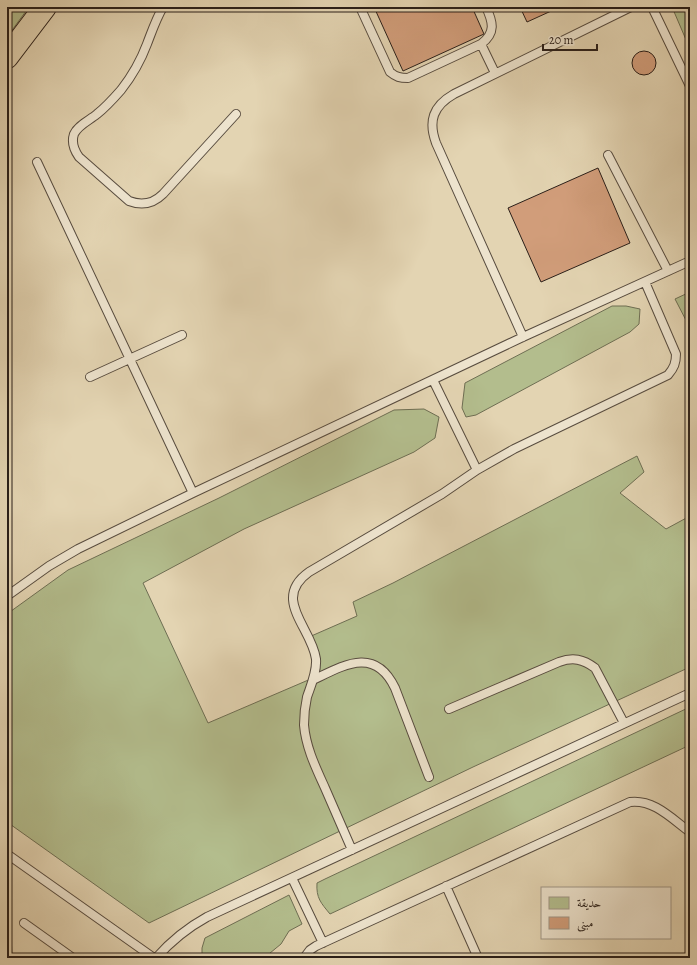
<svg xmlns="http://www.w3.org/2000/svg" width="697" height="965" font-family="Alegreya,Amiri,serif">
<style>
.green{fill:#b3bd8d;stroke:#6e6e53}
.building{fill:#d19d7a;stroke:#2a1f19}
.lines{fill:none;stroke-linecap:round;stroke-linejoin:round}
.service-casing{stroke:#584c3f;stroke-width:10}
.motorway-casing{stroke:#2a1f19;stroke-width:24}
.service{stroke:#ede3cd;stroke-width:8}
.motorway{stroke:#e3d4b2;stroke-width:22}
</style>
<rect width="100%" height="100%" fill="#e3d4b2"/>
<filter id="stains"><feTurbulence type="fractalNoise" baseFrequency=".005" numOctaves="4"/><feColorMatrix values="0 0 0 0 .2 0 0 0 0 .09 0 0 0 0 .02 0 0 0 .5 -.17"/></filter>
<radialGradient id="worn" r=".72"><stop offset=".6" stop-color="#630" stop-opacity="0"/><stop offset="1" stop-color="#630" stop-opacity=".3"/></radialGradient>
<path class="green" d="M7,7H29L7,37Z
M672,7H690V49Z
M690,292V328L675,299Z
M612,306H626L640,309L639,324L630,332L476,415L466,417L462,408L465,383Z
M424,409L439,417L435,438L414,452L244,529L143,583L208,723L320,675L309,637L357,616L353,602L393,583L637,456L644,472L620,493L666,529L690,516V667L473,767L149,923L7,822V614L68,570L219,498L394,410Z
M690,707V745L330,914C321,903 316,898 317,883L325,879Z
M289,895L302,924L289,931L281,944L264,958H202V948L205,938Z
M7,899L10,906L12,958H7Z"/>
<path class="building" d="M374,7H472L484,34L403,71Z
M520,7H560L527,22Z
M632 63a12 12 0 1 1 24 0a12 12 0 1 1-24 0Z
M598,168L630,243L541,282L508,208Z"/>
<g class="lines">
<g class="service-casing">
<path id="service" d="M163,7C156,19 152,31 147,44C141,60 132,76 121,90C114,98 106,107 97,114C90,120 78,125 74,134C71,143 74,150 79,157L129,201C142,206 153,204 163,194L236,114
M360,7L390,72C396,77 400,78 408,78L481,44C496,33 493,22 486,7
M652,7L690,86
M481,44L495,73
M608,155L668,271
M37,162L193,493
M523,337L436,143C428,121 433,106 454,94L631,7
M90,377L182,335
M433,380L477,470
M7,596L49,566L78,549L193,493L523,337L690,261
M313,680C344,665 375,646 395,688L429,777
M449,709L559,662C573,657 583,659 595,668L624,723
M352,850C343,829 334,809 325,788C316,768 306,748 304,725C304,716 305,706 307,697C311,685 317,672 316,659C312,628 271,599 309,572L442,494L477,470L514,449L668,375C674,368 676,363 676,354L645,282
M7,854L154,958
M292,878L323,943
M446,886L478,958
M24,923L73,958
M156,958C171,941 187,928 207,917L690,693
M304,958L310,950L316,946L630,802C654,799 672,819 690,832
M688,958L690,956"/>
</g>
<g class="motorway-casing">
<path id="motorway" d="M7,57L45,7"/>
</g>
<use href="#service" class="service"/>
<use href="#motorway" class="motorway"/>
</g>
<rect width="697" height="965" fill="none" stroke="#e3d4b2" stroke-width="24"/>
<rect x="8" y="8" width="681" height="949" fill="none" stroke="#2a1f19" stroke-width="2"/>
<rect x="12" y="12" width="673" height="941" fill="none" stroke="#2a1f19"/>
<rect x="541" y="887" width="130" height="52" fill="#ede3cd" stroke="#9f9585"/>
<rect x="549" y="897" width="20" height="12" fill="#b3bd8d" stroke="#9f9585"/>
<text x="577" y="907" font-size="12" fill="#2a1f19">حديقة</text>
<rect x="549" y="917" width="20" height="12" fill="#d19d7a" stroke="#9f9585"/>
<text x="577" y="927" font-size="12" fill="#2a1f19">مبنى</text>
<path d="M543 44v6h54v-6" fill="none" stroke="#2a1f19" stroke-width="2"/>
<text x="549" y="44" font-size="12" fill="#2a1f19" stroke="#ede3cd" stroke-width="3" paint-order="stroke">20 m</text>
<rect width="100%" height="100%" filter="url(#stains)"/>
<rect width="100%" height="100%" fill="url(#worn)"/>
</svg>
